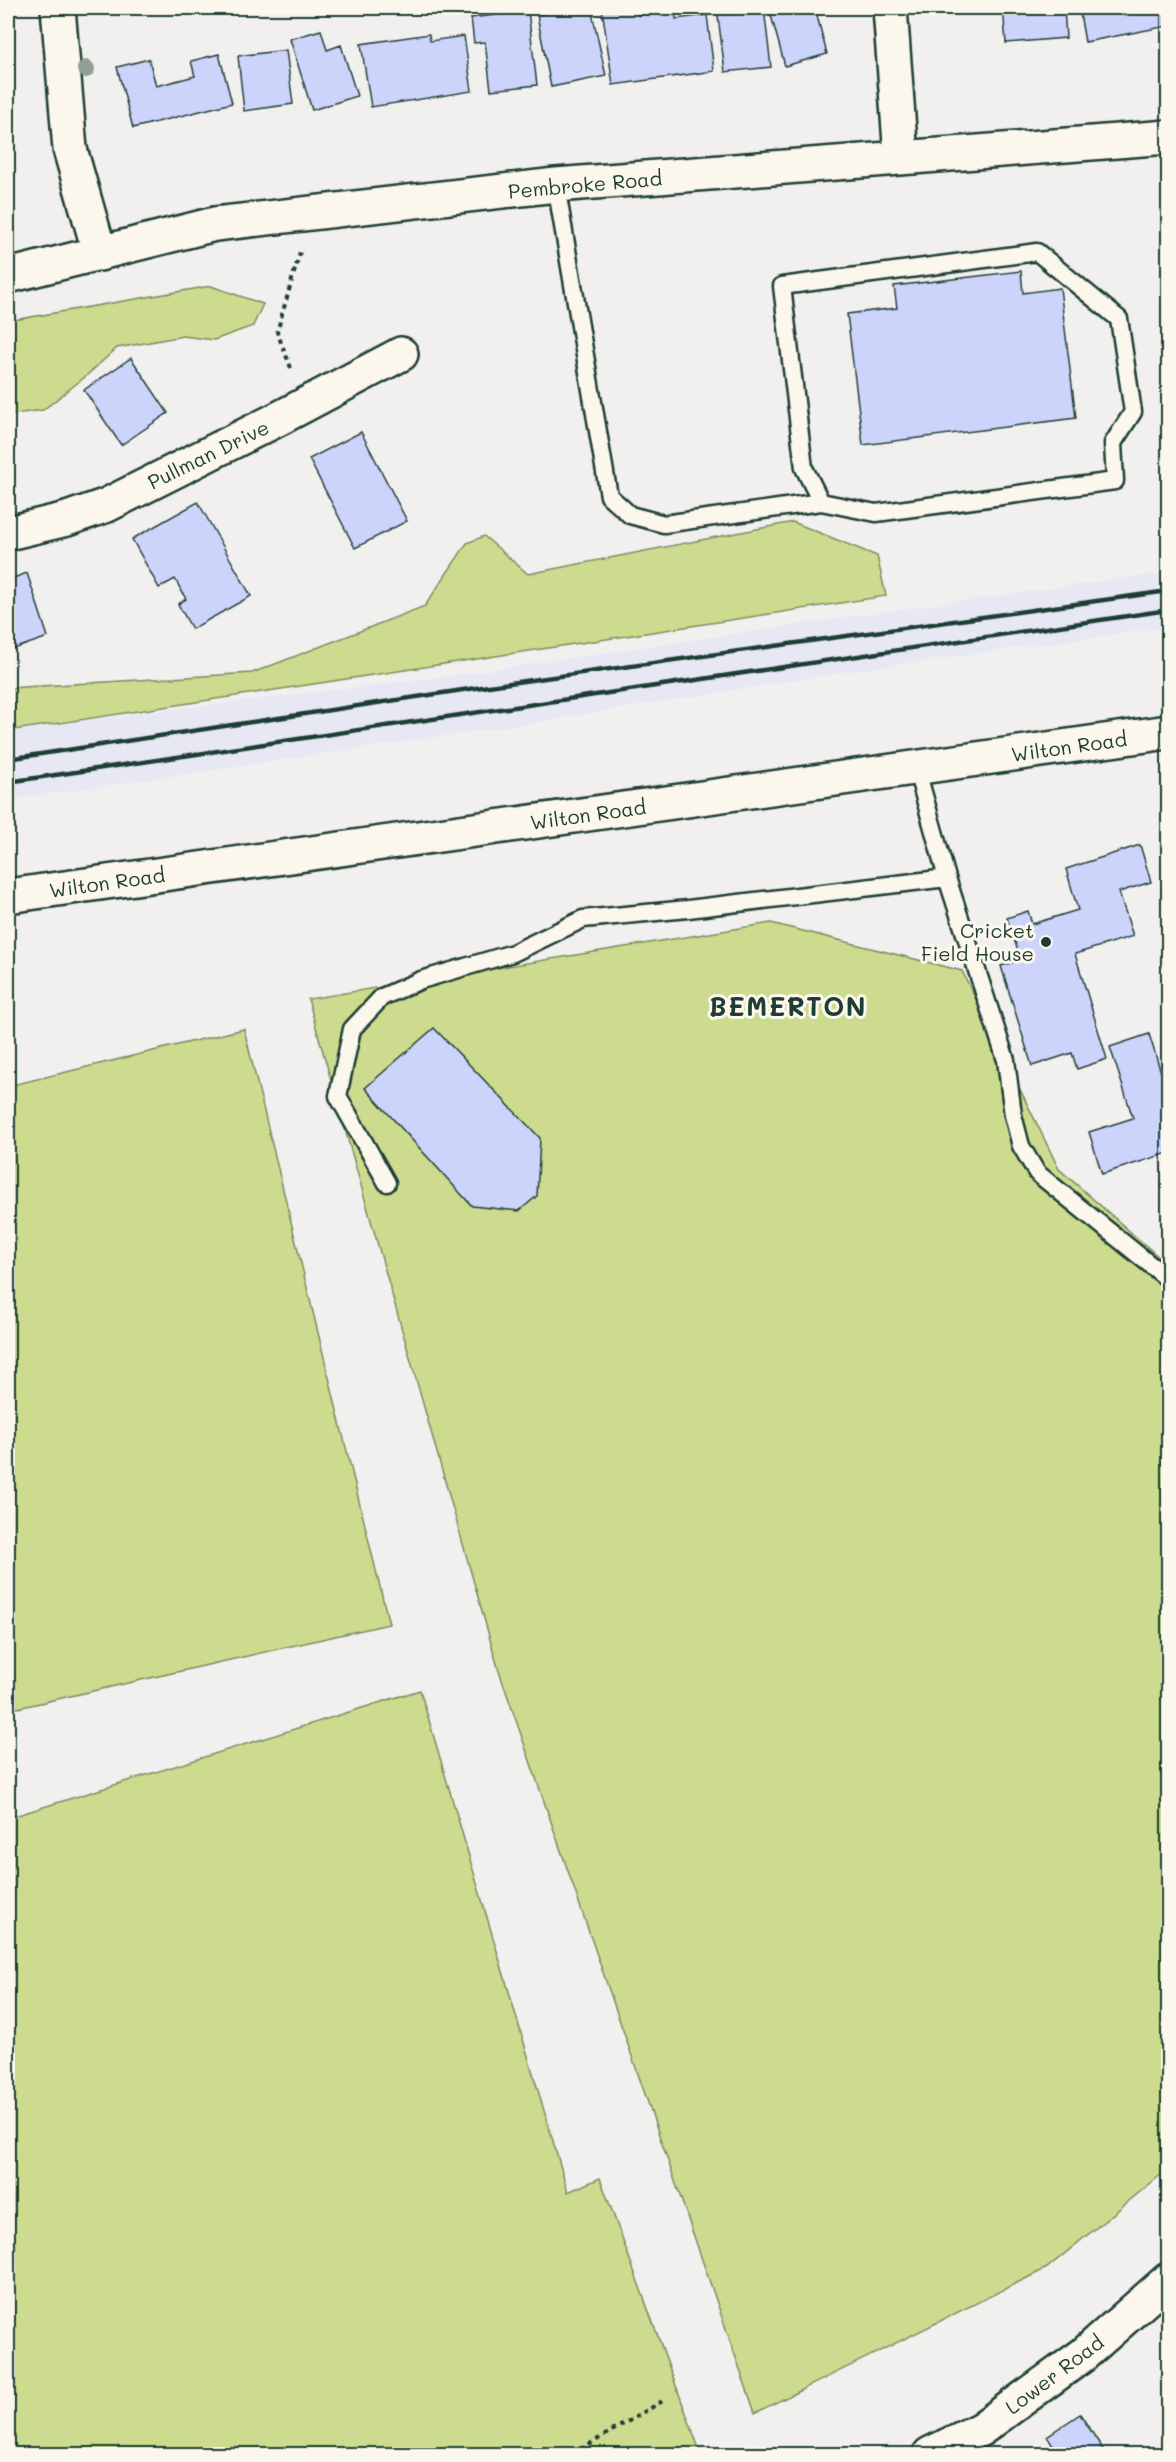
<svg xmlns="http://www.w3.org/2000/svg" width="1176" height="2462" font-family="Mali,sans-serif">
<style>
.built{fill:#e7e8f3}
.green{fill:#cddb8e;stroke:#768c61;stroke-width:1.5}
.building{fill:#cdd4fc;stroke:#1f3d34;stroke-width:1.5}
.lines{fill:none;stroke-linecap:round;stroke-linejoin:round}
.lane-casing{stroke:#1f3d34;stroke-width:21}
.street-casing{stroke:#1f3d34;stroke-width:38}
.secondary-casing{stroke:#1f3d34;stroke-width:38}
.highway-casing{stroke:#1f3d34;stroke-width:38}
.path{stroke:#1f3d34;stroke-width:4;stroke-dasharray:4.5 4.5;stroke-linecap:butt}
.lane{stroke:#fbf7ec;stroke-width:16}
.street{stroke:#fbf7ec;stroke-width:33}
.secondary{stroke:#fbf7ec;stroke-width:33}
.highway{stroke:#fbf7ec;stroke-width:33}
.rail{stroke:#1f3d34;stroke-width:4.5}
.tree{fill:#919f92}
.poi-dot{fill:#1f3d34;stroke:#fbf7ec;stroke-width:2}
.labels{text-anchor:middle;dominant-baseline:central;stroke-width:6;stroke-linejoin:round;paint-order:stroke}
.street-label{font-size:20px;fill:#1f3d34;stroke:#fbf7ec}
.poi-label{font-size:20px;fill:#1f3d34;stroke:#fbf7ec;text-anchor:end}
.district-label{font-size:26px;font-weight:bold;letter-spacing:1.5px;fill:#1f3d34;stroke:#fbf7ec}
</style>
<rect width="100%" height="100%" fill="#f2f0ef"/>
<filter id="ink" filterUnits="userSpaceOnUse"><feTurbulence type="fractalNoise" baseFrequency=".0167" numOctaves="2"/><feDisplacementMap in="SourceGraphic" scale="12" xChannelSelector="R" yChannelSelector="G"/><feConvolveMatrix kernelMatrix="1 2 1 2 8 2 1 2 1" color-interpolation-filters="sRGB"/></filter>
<g filter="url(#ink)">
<path class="built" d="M1168,572V627L852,671L527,724L8,800V731L68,722L447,676L881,612Z"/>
<path class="green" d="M211,286L263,304L253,326L214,340L183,336L117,348L85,377L43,410L8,415V321Z
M793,522L877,556L886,596L8,731V688L252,673L425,606L467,543L484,536L528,574Z
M771,923L962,971L1059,1169L1168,1265V2169L1047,2268L755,2413L499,1671L308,999Z
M244,1029L389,1624L13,1709L8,1683V1086Z
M420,1690L568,2192L600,2178L701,2454H8V1818Z"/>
<path class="building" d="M573,8H591L606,76L551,87L537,15Z
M602,8H637L638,15L675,10L676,19L707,15L714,71L613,85Z
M717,8H764L771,67L725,72Z
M769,8H815L827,54L785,66Z
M1003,8H1064L1066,38L1006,43Z
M1079,8H1168V26L1085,42Z
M528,11L537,85L491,90L485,42L474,43L471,18Z
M321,30L327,50L341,45L357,96L312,110L290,39Z
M429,34L430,41L464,36L472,91L371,107L361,44Z
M286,50L293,104L244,111L238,56Z
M219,54L232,103L133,128L117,67L149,59L156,86L195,76L191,61Z
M1021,271L1023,293L1060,288L1076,418L863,445L847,314L897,308L894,286Z
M131,358L168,413L121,445L84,390Z
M361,432L407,521L355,548L309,459Z
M198,502L251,596L192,629L178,604L186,599L175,579L159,588L132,539Z
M27,573L48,637L8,651V580Z
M1140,845L1151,882L1119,892L1133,936L1075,954L1107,1059L1077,1069L1072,1053L1032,1066L1001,966L1021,960L1007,918L1028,911L1032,924L1078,910L1066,869Z
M434,1028L540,1138L537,1196L519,1211L472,1206L365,1088Z
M1149,1034L1168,1095V1153L1102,1174L1089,1132L1133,1118L1110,1047Z
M1080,2414L1106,2454H1059L1047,2436Z"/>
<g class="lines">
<g class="lane-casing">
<path id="lane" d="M556,185L609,496L630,515L664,524L821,502L876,513L1115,481L1113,443L1133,412L1119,319L1037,252L782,286L804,468L821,502
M916,767L947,878L1006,1060L1013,1115L1021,1146L1037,1173L1168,1279
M387,1183L338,1096L352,1029L382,997L421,980L513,953L583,919L688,909L947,878"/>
</g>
<g class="street-casing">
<path id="street" d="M58,8L70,149L100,254
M890,8L901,157
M8,276L215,224L556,185L1168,137
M8,533L67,519L107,505L276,420L401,354"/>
</g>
<g class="secondary-casing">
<path id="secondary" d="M930,2454L981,2429L1083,2355L1168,2280"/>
</g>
<g class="highway-casing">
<path id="highway" d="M8,896L1168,732"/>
</g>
<path class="path" d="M291,368L277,332L300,252
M573,2454L666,2399"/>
<use href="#lane" class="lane"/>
<use href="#street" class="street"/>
<use href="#secondary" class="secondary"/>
<use href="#highway" class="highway"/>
<path class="rail" d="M8,759L489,686L1168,591
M8,782L1168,610"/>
</g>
<circle class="tree" cx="86" cy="69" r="9"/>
</g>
<circle class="poi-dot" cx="1046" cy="942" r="6"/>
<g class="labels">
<g class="street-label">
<text transform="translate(585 184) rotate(-5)">Pembroke Road</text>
<text transform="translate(208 454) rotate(-26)">Pullman Drive</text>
<text transform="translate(1069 746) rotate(-8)">Wilton Road</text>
<text transform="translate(588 814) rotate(-8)">Wilton Road</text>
<text transform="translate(107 882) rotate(-8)">Wilton Road</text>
<text transform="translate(1054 2374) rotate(-37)">Lower Road</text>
</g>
<g class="poi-label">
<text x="1034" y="930">Cricket<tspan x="1034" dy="23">Field House</tspan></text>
</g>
<g class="district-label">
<text x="788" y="1006">BEMERTON</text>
</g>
</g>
<rect width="1176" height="2462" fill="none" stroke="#fbf7ec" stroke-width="30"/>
<rect x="15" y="15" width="1146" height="2432" fill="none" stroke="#1f3d34" stroke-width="2" filter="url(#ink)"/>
</svg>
